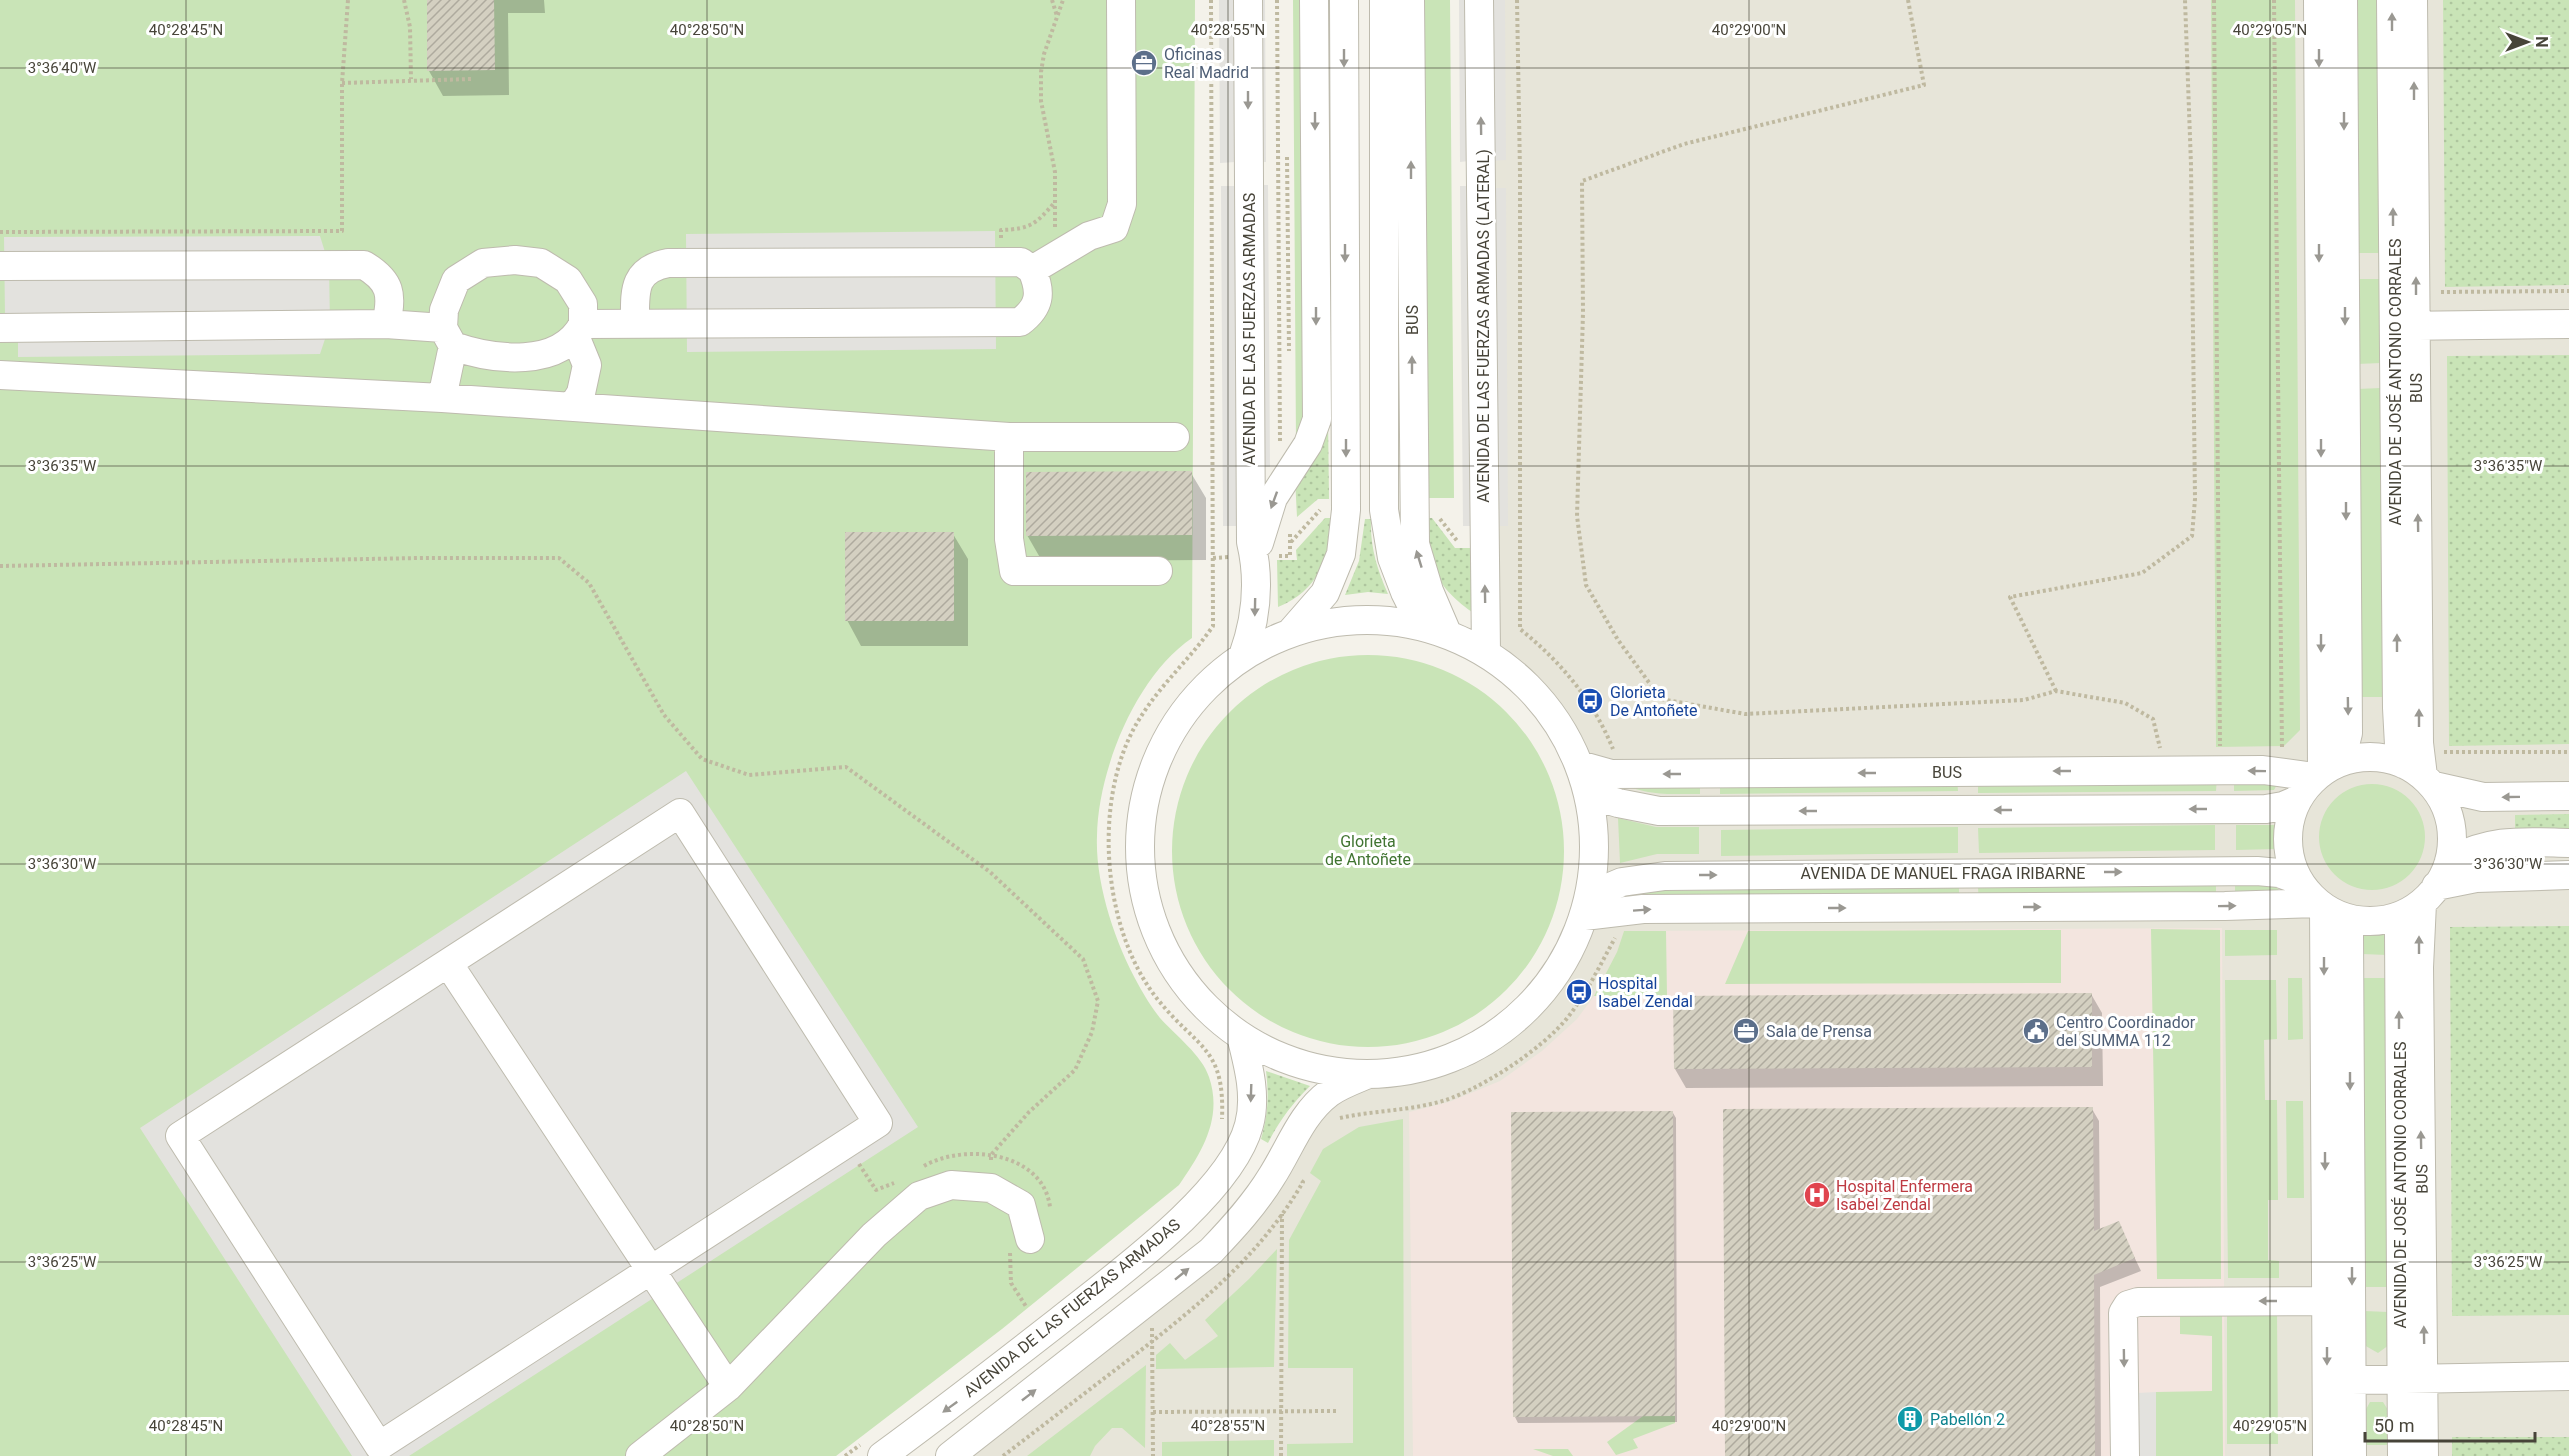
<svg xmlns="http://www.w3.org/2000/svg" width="2569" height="1456" font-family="Roboto,sans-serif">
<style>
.residential{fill:#e7e5d9}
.medical{fill:#f3e5df}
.grass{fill:url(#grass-dots)}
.green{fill:#c9e4b7}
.parking{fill:#e3e2de}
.shadow{fill:#0003}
.building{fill:url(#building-hatch)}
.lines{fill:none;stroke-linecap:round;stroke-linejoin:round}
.minor-casing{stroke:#bebbae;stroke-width:30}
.path{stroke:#bfb9a0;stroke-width:4;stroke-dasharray:3 3;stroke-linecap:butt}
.minor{stroke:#fff;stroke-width:28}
.oneway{fill:#9a9892}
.ticks{fill:none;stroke:#474439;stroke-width:1.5;stroke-opacity:0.45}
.labels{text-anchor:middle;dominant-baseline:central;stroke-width:6;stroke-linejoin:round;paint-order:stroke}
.service-label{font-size:16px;fill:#4e5e75;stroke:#fff;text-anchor:start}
.street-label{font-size:16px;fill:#474439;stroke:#fff}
.transit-label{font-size:16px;fill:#164399;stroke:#fff;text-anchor:start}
.park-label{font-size:16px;fill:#407431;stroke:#fff}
.health-label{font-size:16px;fill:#be3a42;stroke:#fff;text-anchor:start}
.culture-label{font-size:16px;fill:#0d838f;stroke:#fff;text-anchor:start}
.ticks-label{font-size:15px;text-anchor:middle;fill:#474439;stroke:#fff;stroke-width:6;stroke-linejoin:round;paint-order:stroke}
</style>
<defs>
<pattern id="grass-dots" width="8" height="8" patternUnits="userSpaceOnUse" patternTransform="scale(1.5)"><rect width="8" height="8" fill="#c9e4b7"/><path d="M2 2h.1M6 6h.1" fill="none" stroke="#aec59e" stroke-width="1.8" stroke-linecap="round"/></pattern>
<pattern id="building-hatch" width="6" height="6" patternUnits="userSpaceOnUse" patternTransform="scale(1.5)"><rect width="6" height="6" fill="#d4d0c1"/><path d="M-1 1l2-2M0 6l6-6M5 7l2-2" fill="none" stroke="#aeaa9e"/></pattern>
</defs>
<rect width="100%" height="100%" fill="#f4f2ea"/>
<path class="residential" d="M1480,0H2569V1456H950L1211,1251L1299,1127L1366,1075L1419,1069L1451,1059L1481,1044L1509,1025L1534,1002L1555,976L1571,947L1584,916L1589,896L1595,845L1588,794L1579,765L1557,721L1525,683L1486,652Z"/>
<path class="medical" d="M2222,928L2225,1456H1413L1409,1112L1449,1102L1500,1081L1542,1051L1577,1019L1594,996L1617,952L1624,931Z"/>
<path class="grass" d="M2443,0H2569V285L2445,287Z
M2569,355V744L2449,746L2447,356Z
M1328,417L1329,499H1318L1297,517L1295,478Z
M1325,518H1331C1329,559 1319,590 1278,607L1277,560H1297L1296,550Z
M1424,518H1432L1455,548H1471L1472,612C1431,582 1432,566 1424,518Z
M1365,519H1371C1370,547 1377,569 1388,594L1368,592L1345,595L1359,561Z
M2569,814V830H2515V815Z
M2569,926V1315L2452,1316L2450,927Z
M1266,1071L1310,1086C1292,1104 1279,1121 1268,1143L1261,1139C1268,1115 1269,1096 1266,1071Z
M2452,1437H2569V1456H2452Z"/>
<path class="green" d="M0,0H1195L1192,638C1136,676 1098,770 1097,836C1095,883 1115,943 1138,984C1144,995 1152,1008 1160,1018C1175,1035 1202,1055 1209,1077C1223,1118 1202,1152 1179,1185L1002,1329L836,1456H0Z
M1293,0H1305L1308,427L1296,444Z
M1418,0H1450L1454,498H1422Z
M2211,0H2295L2300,730L2284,746L2216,747Z
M2354,0H2379L2381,253H2356Z
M2356,279H2381V363L2357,364Z
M2381,388L2383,697H2358L2357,389Z
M1172 851a196 196 0 1 1 392 0a196 196 0 1 1-392 0Z
M2217,777L2216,791L1978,793V780Z
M2234,777L2279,781L2274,790L2234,791Z
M1957,778L1958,791L1720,794V780Z
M1700,780V794C1665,794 1647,796 1615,781Z
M2319 837a53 53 0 1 1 106 0a53 53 0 1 1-106 0Z
M1618,818L1656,827H1699V854H1657L1620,863Z
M2215,825V850L1979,853L1978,828Z
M2236,825H2276L2277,849L2236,850Z
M1958,827V853L1721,856V830Z
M2274,885L2283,894L2235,899V886Z
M2216,886V899L1979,902L1978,888Z
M1959,888V901H1619L1632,894L1649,891Z
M2151,929L2220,930L2221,1279H2157Z
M2061,930V983L1725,984L1748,931Z
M2225,930H2277V955L2225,956Z
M1624,931H1666L1667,996H1594L1617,952Z
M2362,931H2387V955L2362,954Z
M2288,978H2302L2303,1039L2288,1040Z
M2362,978H2387L2389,1287H2364Z
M2225,980H2276L2277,1039L2264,1040L2265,1100H2277L2278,1200H2268V1260L2279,1261V1278H2228Z
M2286,1101H2303L2304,1198H2287Z
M1403,1119L1404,1456H1287V1444L1353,1443V1368H1288L1289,1240L1321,1181L1310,1173L1323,1149L1359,1127Z
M1277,1249L1274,1367L1156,1369V1355L1170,1343L1185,1360L1218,1336L1205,1320L1249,1279Z
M2180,1311L2222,1312L2223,1456H2156V1392L2212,1391V1336L2180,1334Z
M2364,1311L2388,1312L2389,1345L2378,1353L2364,1345Z
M2227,1312H2277L2278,1444H2227Z
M1146,1365L1145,1448L1122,1428H1112L1095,1446L1090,1456H1027Z
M2370,1402H2383L2388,1410V1445H2365V1411Z
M1643,1416H1675V1423L1633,1439L1638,1448L1616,1455L1607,1442Z
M1274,1440V1456H1162V1442Z
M1533,1449H1568L1573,1456H1553Z"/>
<path class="parking" d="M1219,0H1234L1235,162L1220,163Z
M1257,0H1265L1266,162H1258Z
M1459,0H1467L1469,161L1460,162Z
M1490,0H1505L1506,160L1491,161Z
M1259,185H1268L1270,467H1262Z
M1221,186H1236L1238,526H1223Z
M1460,186H1469L1471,526H1463Z
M1491,188H1506L1508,526H1493Z
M995,231L996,349L687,352L686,234Z
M320,236L329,265L330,324L320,354L18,357V316H5L4,237Z
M686,771L918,1127L409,1456H352L140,1128Z
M2156,1392V1456H2139L2138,1393Z"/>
<path class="shadow" d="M428,0H544L545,13H508L509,95L443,96L429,71Z
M1191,473L1206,498V560L1042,561L1027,535Z
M953,534L968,559V646H861L847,620Z
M2091,994L2102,1013L2103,1086L1686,1088L1675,1069Z
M2092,1109L2099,1121L2100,1230L2118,1223L2141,1271L2100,1287L2101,1456H1727Z
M1673,1113L1676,1118L1677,1422L1518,1423L1515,1417Z"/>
<path class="building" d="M427,0H494L495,70L427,71Z
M1192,471V535L1026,536V472Z
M845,532H954V621H845Z
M2092,993V1067L1674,1069L1673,996Z
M2093,1107L2094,1231L2119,1221L2135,1258L2094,1275L2095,1456H1725L1723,1109Z
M1673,1111L1675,1416L1513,1417L1511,1112Z"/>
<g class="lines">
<g class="minor-casing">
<path id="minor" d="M1384,0V510L1392,558L1405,592L1422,626
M1410,0L1415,544L1429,591L1447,633
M1479,0L1486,652
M2318,0L2322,772
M2391,0L2397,708L2399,745L2403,764
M2413,0L2419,743L2423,776
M0,266L364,265C391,281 393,295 386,324
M635,323C635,292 632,270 668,263L1021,262L1032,270L1089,236L1114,228L1122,204L1121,0
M583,324C560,369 493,360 453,346L443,328L444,310L456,280L483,263L515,260L541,263L568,280L583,304V324L1020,322C1040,307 1042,293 1032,270
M2397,326L2569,324
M0,328L386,324L443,328
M0,375L442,398L1009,437V539L1014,571H1158
M442,398L453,346
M572,407L581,393L587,365L576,338
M1009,437H1175
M1259,543L1273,498L1308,444L1317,419L1314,0
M1140 847a227 227 0 1 1 454 0a227 227 0 1 1-454 0Z
M1291,632L1325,593L1341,554L1346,510L1344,0
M1243,656C1256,620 1260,580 1251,542L1248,0
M2288 839a82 82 0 1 1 164 0a82 82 0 1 1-164 0Z
M2341,761L2348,733L2343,0
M1579,765L1611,774L2263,770L2315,777
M2434,786L2483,797L2569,796
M1588,794L1618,803L1659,811L2266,809L2283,806L2297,800
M680,813L878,1123L379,1446L180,1136Z
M2449,861C2492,838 2523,842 2569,843
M2436,886L2476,878L2569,875
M1589,896L1622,882L1665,876L2257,871L2279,873L2298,880
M2422,903L2419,967L2424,1456
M2324,907L2327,1456
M1584,916L1643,909L2225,906L2318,903
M2344,918L2349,935L2352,1456
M448,963L728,1387
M2352,1380L2569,1376
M640,1456L728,1387L874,1235L919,1196L951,1185L991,1188L1021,1205L1030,1239
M882,1456C942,1412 1000,1367 1059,1321C1114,1277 1231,1194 1249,1125C1257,1096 1248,1064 1241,1036
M950,1456L1211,1251C1233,1228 1255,1204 1272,1176C1290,1148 1301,1114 1329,1093C1340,1085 1354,1080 1366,1075
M2125,1456L2123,1313L2128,1305L2138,1302L2326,1301
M2402,1456L2399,931L2402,915"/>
</g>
<path class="path" d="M404,0L410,27L411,79
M1052,0L1057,16
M1211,0L1213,626C1191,658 1161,684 1140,718C1091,795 1101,931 1159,1001C1198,1049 1225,1047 1222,1119
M1277,0L1280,442
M1517,0L1520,172V629C1561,662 1593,700 1613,749
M1908,0L1924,85L1684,144L1582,181L1583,313L1577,516L1586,585L1618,640L1661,699L1745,714L2024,700L2056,691L2125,703L2153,719L2160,748
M2214,0L2220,746
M2274,0L2282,749
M342,83L471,79
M1287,157L1289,351
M1055,227V172L1041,101V72L1044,54L1063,0
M0,232L342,231V83L348,0
M1001,238V230C1031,229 1036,224 1055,202
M2441,292L2569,291
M1440,519L1458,542
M1291,542L1320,510
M1279,556H1290V532
M1213,558L1230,557
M0,566L420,558H559L589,583L664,715L702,759L749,775L846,767L990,872L1083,959L1098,1001L1092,1032L1075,1070L1029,1112L991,1155V1163
M2056,691L2010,597L2142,573L2192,536L2195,499L2191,165L2185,0
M2444,752H2569
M1340,1118C1371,1111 1403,1111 1435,1103C1475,1094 1543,1049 1568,1017C1587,993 1600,965 1615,938
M859,1164L876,1190L894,1183
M924,1166C963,1143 1043,1151 1050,1207
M1010,1253L1011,1283L1027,1308
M1152,1328L1153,1456
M1153,1412L1336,1411
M845,1456L860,1445
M1003,1456C1045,1424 1086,1392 1127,1361C1194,1309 1260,1257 1303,1182L1299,1179
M1281,1456L1282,1214"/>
<use href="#minor" class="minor"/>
</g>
<defs><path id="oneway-solid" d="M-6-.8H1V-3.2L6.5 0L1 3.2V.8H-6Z" transform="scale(1.5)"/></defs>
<g class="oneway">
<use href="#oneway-solid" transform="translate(2392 22) rotate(-90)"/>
<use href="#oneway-solid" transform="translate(1344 58) rotate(90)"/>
<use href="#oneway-solid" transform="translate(2319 58) rotate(90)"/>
<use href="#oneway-solid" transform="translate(2414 91) rotate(-90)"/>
<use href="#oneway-solid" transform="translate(1248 100) rotate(90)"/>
<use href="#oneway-solid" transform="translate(1315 121) rotate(90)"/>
<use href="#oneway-solid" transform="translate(2344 121) rotate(90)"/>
<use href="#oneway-solid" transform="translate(1481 126) rotate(-91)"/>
<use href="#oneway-solid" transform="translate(1411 170) rotate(-90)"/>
<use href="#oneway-solid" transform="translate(2393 217) rotate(-90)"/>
<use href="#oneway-solid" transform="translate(1345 253) rotate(90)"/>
<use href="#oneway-solid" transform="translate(2319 253) rotate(90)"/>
<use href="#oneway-solid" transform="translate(2416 286) rotate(-90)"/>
<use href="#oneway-solid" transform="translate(1316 316) rotate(90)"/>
<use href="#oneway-solid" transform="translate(2345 316) rotate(90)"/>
<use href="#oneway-solid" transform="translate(1412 365) rotate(-90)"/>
<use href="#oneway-solid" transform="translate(1346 448) rotate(90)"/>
<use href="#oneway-solid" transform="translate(2321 448) rotate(90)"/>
<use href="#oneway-solid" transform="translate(1274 500) rotate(110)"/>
<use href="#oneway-solid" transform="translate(2346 511) rotate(90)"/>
<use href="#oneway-solid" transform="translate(2418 523) rotate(-91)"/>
<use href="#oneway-solid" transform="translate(1419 559) rotate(-107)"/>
<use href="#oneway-solid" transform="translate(1485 594) rotate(-91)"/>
<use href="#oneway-solid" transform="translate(1255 607) rotate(91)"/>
<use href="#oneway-solid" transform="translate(2321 643) rotate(90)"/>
<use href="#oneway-solid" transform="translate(2397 643) rotate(-90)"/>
<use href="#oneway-solid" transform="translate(2348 706) rotate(89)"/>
<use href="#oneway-solid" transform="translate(2419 718) rotate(-90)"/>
<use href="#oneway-solid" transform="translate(2062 771) rotate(180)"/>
<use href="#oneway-solid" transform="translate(2257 771) rotate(-179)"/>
<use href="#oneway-solid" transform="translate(1867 773) rotate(180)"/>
<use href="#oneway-solid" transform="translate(1672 774) rotate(180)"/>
<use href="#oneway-solid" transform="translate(2511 797) rotate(179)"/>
<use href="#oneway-solid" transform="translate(2198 809) rotate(180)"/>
<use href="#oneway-solid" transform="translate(2003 810) rotate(180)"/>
<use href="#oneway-solid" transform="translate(1808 811) rotate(180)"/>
<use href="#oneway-solid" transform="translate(2113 872)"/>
<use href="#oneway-solid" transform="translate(1708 875)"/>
<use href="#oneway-solid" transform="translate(2227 906) rotate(-1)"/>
<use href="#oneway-solid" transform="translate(2032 907)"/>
<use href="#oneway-solid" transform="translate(1837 908)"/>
<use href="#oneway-solid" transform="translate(1642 910) rotate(-4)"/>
<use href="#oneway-solid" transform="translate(2419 945) rotate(-90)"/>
<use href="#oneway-solid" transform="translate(2324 966) rotate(90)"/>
<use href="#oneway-solid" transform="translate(2399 1020) rotate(-90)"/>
<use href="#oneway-solid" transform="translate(2350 1081) rotate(90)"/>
<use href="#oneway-solid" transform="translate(1251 1093) rotate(92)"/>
<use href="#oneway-solid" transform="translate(2421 1140) rotate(-91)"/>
<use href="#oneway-solid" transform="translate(2325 1161) rotate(90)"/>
<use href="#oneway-solid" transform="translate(1182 1274) rotate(-39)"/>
<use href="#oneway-solid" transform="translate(2352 1276) rotate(90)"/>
<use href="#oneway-solid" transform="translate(2268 1301) rotate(180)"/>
<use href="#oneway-solid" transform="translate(2424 1335) rotate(-91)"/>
<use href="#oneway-solid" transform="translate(2327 1356) rotate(90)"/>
<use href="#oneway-solid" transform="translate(2124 1358) rotate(89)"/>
<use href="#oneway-solid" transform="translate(1029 1395) rotate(-38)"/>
<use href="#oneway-solid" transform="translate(950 1407) rotate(144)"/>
</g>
<path class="ticks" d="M186,0V1456M707,0V1456M1228,0V1456M1749,0V1456M2270,0V1456M0,68H2569M0,466H2569M0,864H2569M0,1262H2569"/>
<defs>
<g id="office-disc" transform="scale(1.35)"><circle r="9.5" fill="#5c6f8a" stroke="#fff"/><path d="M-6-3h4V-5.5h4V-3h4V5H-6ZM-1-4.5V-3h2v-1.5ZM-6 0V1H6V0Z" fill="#fff"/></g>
<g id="bus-disc" transform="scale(1.35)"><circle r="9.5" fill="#1a4fb4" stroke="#fff"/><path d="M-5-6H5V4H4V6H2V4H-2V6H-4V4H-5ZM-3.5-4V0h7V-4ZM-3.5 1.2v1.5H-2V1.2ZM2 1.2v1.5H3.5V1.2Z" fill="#fff"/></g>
<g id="civic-disc" transform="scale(1.35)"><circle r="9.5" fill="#5c6f8a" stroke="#fff"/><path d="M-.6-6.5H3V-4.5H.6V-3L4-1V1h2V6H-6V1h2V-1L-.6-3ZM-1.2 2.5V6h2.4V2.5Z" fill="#fff"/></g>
<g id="hospital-disc" transform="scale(1.35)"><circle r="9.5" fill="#e0444e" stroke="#fff"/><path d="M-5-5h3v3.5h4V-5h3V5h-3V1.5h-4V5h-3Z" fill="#fff"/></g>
<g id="building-disc" transform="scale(1.35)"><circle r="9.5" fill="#0f9aa8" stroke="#fff"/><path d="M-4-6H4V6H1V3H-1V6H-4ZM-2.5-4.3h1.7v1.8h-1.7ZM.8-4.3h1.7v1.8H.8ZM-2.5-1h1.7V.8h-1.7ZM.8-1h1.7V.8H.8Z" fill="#fff"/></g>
</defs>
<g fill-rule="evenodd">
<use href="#office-disc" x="1144" y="63"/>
<use href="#bus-disc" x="1590" y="701"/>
<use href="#bus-disc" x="1579" y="992"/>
<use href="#office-disc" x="1746" y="1031"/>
<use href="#civic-disc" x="2036" y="1031"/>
<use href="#hospital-disc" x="1817" y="1195"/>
<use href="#building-disc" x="1910" y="1419"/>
</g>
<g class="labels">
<g class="service-label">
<text x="1164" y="54">Oficinas<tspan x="1164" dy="18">Real Madrid</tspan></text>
<text x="2056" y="1022">Centro Coordinador<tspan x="2056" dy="18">del SUMMA 112</tspan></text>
<text x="1766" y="1031">Sala de Prensa</text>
</g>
<g class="street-label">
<text transform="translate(1412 320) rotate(-90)">BUS</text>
<text transform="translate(1483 326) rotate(-90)">AVENIDA DE LAS FUERZAS ARMADAS (LATERAL)</text>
<text transform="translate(1249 329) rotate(-90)">AVENIDA DE LAS FUERZAS ARMADAS</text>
<text transform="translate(2395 382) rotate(-90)">AVENIDA DE JOSÉ ANTONIO CORRALES</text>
<text transform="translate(2416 388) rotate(-90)">BUS</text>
<text x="1947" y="772">BUS</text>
<text x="1943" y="873">AVENIDA DE MANUEL FRAGA IRIBARNE</text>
<text transform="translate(2422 1179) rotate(-91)">BUS</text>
<text transform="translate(2400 1185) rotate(-90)">AVENIDA DE JOSÉ ANTONIO CORRALES</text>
<text transform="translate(1072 1308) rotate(-39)">AVENIDA DE LAS FUERZAS ARMADAS</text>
</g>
<g class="transit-label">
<text x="1610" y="692">Glorieta<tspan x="1610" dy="18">De Antoñete</tspan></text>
<text x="1598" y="983">Hospital<tspan x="1598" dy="18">Isabel Zendal</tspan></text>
</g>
<g class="park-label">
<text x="1368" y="841">Glorieta<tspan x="1368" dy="18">de Antoñete</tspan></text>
</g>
<g class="health-label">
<text x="1836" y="1186">Hospital Enfermera<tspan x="1836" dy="18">Isabel Zendal</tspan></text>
</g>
<g class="culture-label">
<text x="1930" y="1419">Pabellón 2</text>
</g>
</g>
<g class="ticks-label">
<text x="186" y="35">40°28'45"N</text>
<text x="707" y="35">40°28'50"N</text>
<text x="1228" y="35">40°28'55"N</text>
<text x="1749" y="35">40°29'00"N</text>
<text x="2270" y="35">40°29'05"N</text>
<text x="62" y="73">3°36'40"W</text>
<text x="2508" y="471">3°36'35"W</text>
<text x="62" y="471">3°36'35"W</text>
<text x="2508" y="869">3°36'30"W</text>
<text x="62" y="869">3°36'30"W</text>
<text x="2508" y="1267">3°36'25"W</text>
<text x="62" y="1267">3°36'25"W</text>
<text x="186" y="1431">40°28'45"N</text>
<text x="707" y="1431">40°28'50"N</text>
<text x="1228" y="1431">40°28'55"N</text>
<text x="1749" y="1431">40°29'00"N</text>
<text x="2270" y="1431">40°29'05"N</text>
</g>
<g transform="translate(2527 42) rotate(90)" stroke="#ffffff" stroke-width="4.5" paint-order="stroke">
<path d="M0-4.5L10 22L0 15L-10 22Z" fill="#474439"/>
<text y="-9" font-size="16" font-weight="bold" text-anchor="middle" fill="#474439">N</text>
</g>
<path d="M2365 1432v9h170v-9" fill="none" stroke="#474439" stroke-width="3"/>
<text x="2374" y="1432" font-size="18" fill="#474439" stroke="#ffffff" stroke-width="4.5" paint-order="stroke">50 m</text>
</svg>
